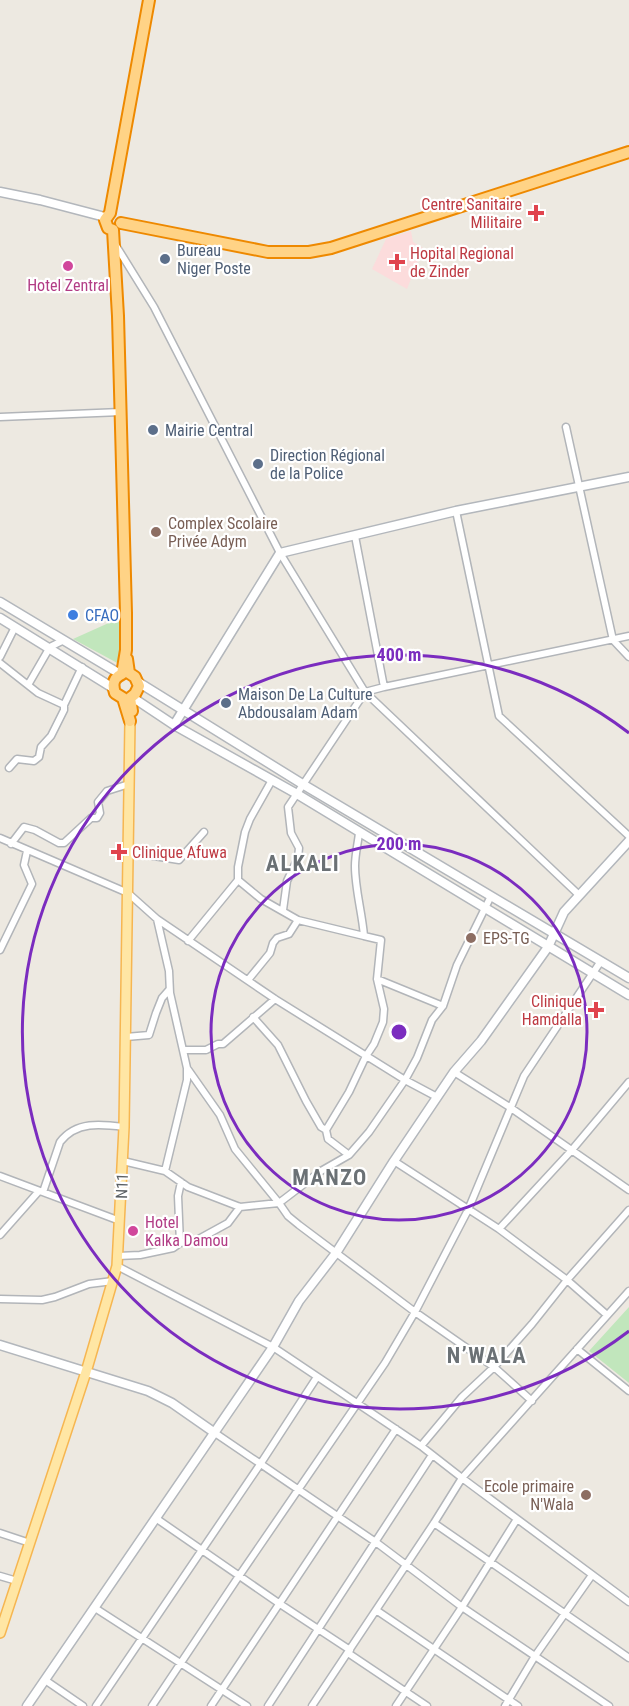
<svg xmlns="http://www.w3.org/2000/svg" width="629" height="1706" font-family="'Roboto Condensed',sans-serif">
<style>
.medical{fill:#fcdcdc}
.green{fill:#c1e6bc}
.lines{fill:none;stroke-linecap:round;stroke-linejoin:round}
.street-casing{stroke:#b2b5b9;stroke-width:9}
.secondary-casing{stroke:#b3b7bc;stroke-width:11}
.primary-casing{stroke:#f6b651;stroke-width:12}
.highway-casing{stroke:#ee8900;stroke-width:14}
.street{stroke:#fff;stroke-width:6}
.secondary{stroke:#fff;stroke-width:8}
.primary{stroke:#ffe6a4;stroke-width:9}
.highway{stroke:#ffd386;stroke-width:10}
.ring{fill:none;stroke:#7b2cbf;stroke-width:3}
.health-dot{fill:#e0444e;stroke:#fff;stroke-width:2}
.service-dot{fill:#5c6f8a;stroke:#fff;stroke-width:2}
.hotel-dot{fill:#d1479c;stroke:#fff;stroke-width:2}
.education-dot{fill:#8d6e63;stroke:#fff;stroke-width:2}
.shop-dot{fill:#3f7fe0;stroke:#fff;stroke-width:2}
.labels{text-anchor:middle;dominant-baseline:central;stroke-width:4.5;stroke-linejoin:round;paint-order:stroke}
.health-label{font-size:16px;fill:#be3a42;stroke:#fff;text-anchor:end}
.service-label{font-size:16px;fill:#4e5e75;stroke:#fff;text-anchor:start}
.hotel-label{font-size:16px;fill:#b23c85;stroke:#fff}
.education-label{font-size:16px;fill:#785e54;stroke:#fff;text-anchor:start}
.shop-label{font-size:16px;fill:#366cbe;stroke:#fff;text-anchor:start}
.street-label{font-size:16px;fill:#5a5f63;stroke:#fff}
.district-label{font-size:22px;font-weight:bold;letter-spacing:1.5px;fill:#6b7175;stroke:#fff}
.centre{fill:#7b2cbf;stroke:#fff;stroke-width:3}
.ring-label{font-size:18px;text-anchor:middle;font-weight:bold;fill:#7b2cbf;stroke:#fff;stroke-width:4.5;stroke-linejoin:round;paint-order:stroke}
</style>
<rect width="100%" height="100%" fill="#ede9e1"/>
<path class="medical" d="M411,231L413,242L423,248L407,289L372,269L386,239Z"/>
<path class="green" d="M122,617L121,665L73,639Z
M629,1307V1383L589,1351Z"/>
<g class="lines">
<g class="street-casing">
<path id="street" d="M115,244L154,307L280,553L365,692L579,895
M0,417L121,412
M566,427L613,640L629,657
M456,511L499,716L629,836
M355,536L384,687
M0,657L15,627
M0,663L38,693L64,705
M28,685L50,647L64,640
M9,768L17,759L34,761L39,757L41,747L51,736L64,710V705L82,667
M0,838L128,893L157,919L275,999L405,1080L437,1097
M11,844L24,827L35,830L59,843H64L91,818H97L100,813L98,802L107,791L129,784
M129,852L179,860L204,832
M238,880L261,899L298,920
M283,910L287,881L298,858L299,848L291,833L288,807L365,692L384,687L629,636
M157,919L169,971L170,993L187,1068L220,1115L235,1149L279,1203L288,1216L299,1225L415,1312L494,1367L532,1401
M188,941L238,880V867L245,832L250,819L272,780
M0,950L32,884L24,865L27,851
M377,979L443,1006
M248,980L270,953L273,943L277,938L289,934L298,920L364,936
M253,1017L278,1045L306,1101L321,1127L326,1130
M126,1037L149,1035L156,1013L162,998L169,990
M184,1050H206L218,1044H223L275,999
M454,1072L511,1108L629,1190
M349,1155L328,1139L326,1130L349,1092L366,1056L374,1044L383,1022L384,1009L377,979L381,940L364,936C362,912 355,889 355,866C355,855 358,843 359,833
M123,1161L165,1171L188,1187L240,1207L279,1203L321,1171L349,1155L369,1132L405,1080L417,1058L432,1020L443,1006L457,965L491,896
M394,1161L499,1229L567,1280L607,1315
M165,1171L187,1080V1069
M0,1176L120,1221
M43,1192L60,1142C76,1121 101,1124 124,1127
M499,1229L571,1151L629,1082
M0,1235L39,1191
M180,1243L178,1196L181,1182
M118,1256L140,1255L173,1248L180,1243L197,1240L228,1223L240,1207
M117,1266L273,1347L421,1446L462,1478L629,1602
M0,1299L42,1300L55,1297L89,1284L113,1281
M577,1349L629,1391
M215,1433L377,1543L462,1607L609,1706
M421,1446L462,1397L494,1367L532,1324L567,1280L629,1210
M157,1519L280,1604L350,1650
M434,1523L629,1658
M0,1533L30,1543
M0,1576L17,1581
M95,1608L247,1706
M376,1610L518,1706
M348,1653L427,1706
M45,1680L83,1706
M96,1706L261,1463L317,1377
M152,1706L239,1576L385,1363L415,1312L468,1210L524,1076L601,961
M211,1706L396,1429
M268,1706L432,1455
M312,1706L434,1523L462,1478L629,1291
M396,1706L462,1607L517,1519
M505,1706L535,1656L592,1575"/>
</g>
<g class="secondary-casing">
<path id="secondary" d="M0,192L40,200L105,217
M0,602L120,674
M0,618L113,688
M138,682L304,785L629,978
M132,697L174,725L297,794L629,995
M174,725L280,553L456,511L629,477
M0,1345L148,1391L172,1403L215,1433
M27,1706L273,1347L299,1301L336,1253L394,1161L454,1072L481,1041L548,947L564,912L629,841"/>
</g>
<g class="primary-casing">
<path id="primary" d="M0,1633L86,1372L117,1266L124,1127L130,721"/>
</g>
<g class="highway-casing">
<path id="highway" d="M121,223L268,252H309L331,248L629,152
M113,230L118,316L126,613V650L122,674C113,678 112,684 115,693L123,698L130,721
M113,230L108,228L105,220L110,213L149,0
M127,659L129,673L135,677L139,686L135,694L130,698L132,711"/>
</g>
<use href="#street" class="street"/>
<use href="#secondary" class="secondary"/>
<use href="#primary" class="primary"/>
<use href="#highway" class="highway"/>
</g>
<g class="ring">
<circle cx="399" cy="1032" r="188"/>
<path d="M629 1331A377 377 0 1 1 629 733"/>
</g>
<g class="health-dot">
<path d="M533 204h6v6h6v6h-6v6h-6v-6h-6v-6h6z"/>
<path d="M394 253h6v6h6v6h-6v6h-6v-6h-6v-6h6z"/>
<path d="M116 843h6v6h6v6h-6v6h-6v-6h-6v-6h6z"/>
<path d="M593 1001h6v6h6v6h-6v6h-6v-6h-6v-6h6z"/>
</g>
<g class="service-dot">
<circle cx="165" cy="259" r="6"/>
<circle cx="153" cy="430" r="6"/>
<circle cx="258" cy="464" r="6"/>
<circle cx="226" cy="703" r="6"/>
</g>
<g class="hotel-dot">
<circle cx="68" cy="266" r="6"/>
<circle cx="133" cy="1231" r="6"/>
</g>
<g class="education-dot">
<circle cx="156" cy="532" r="6"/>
<circle cx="471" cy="938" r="6"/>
<circle cx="586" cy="1495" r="6"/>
</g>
<circle class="shop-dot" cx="73" cy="615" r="6"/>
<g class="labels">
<g class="health-label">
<text x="522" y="204">Centre Sanitaire<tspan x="522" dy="18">Militaire</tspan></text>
<text x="410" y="253" text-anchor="start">Hopital Regional<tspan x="410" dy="18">de Zinder</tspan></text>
<text x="132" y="852" text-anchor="start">Clinique Afuwa</text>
<text x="582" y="1001">Clinique<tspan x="582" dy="18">Hamdalla</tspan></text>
</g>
<g class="service-label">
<text x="177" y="250">Bureau<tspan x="177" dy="18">Niger Poste</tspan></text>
<text x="165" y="430">Mairie Central</text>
<text x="270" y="455">Direction Régional<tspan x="270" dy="18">de la Police</tspan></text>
<text x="238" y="694">Maison De La Culture<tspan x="238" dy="18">Abdousalam Adam</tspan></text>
</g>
<g class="hotel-label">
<text x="68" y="285">Hotel Zentral</text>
<text x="145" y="1222" text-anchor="start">Hotel<tspan x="145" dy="18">Kalka Damou</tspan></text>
</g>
<g class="education-label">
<text x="168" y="523">Complex Scolaire<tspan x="168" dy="18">Privée Adym</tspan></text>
<text x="483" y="938">EPS-TG</text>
<text x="574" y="1486" text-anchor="end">Ecole primaire<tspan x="574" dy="18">N'Wala</tspan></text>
</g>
<g class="shop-label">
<text x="85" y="615">CFAO</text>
</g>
<g class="street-label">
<text transform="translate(122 1186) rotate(-88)">N11</text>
</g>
<g class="district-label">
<text x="303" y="863">ALKALI</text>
<text x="330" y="1177">MANZO</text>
<text x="487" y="1355">N’WALA</text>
</g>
</g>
<circle cx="399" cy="1032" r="9" class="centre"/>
<g class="ring-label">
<text x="399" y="661">400 m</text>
<text x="399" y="850">200 m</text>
</g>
</svg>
